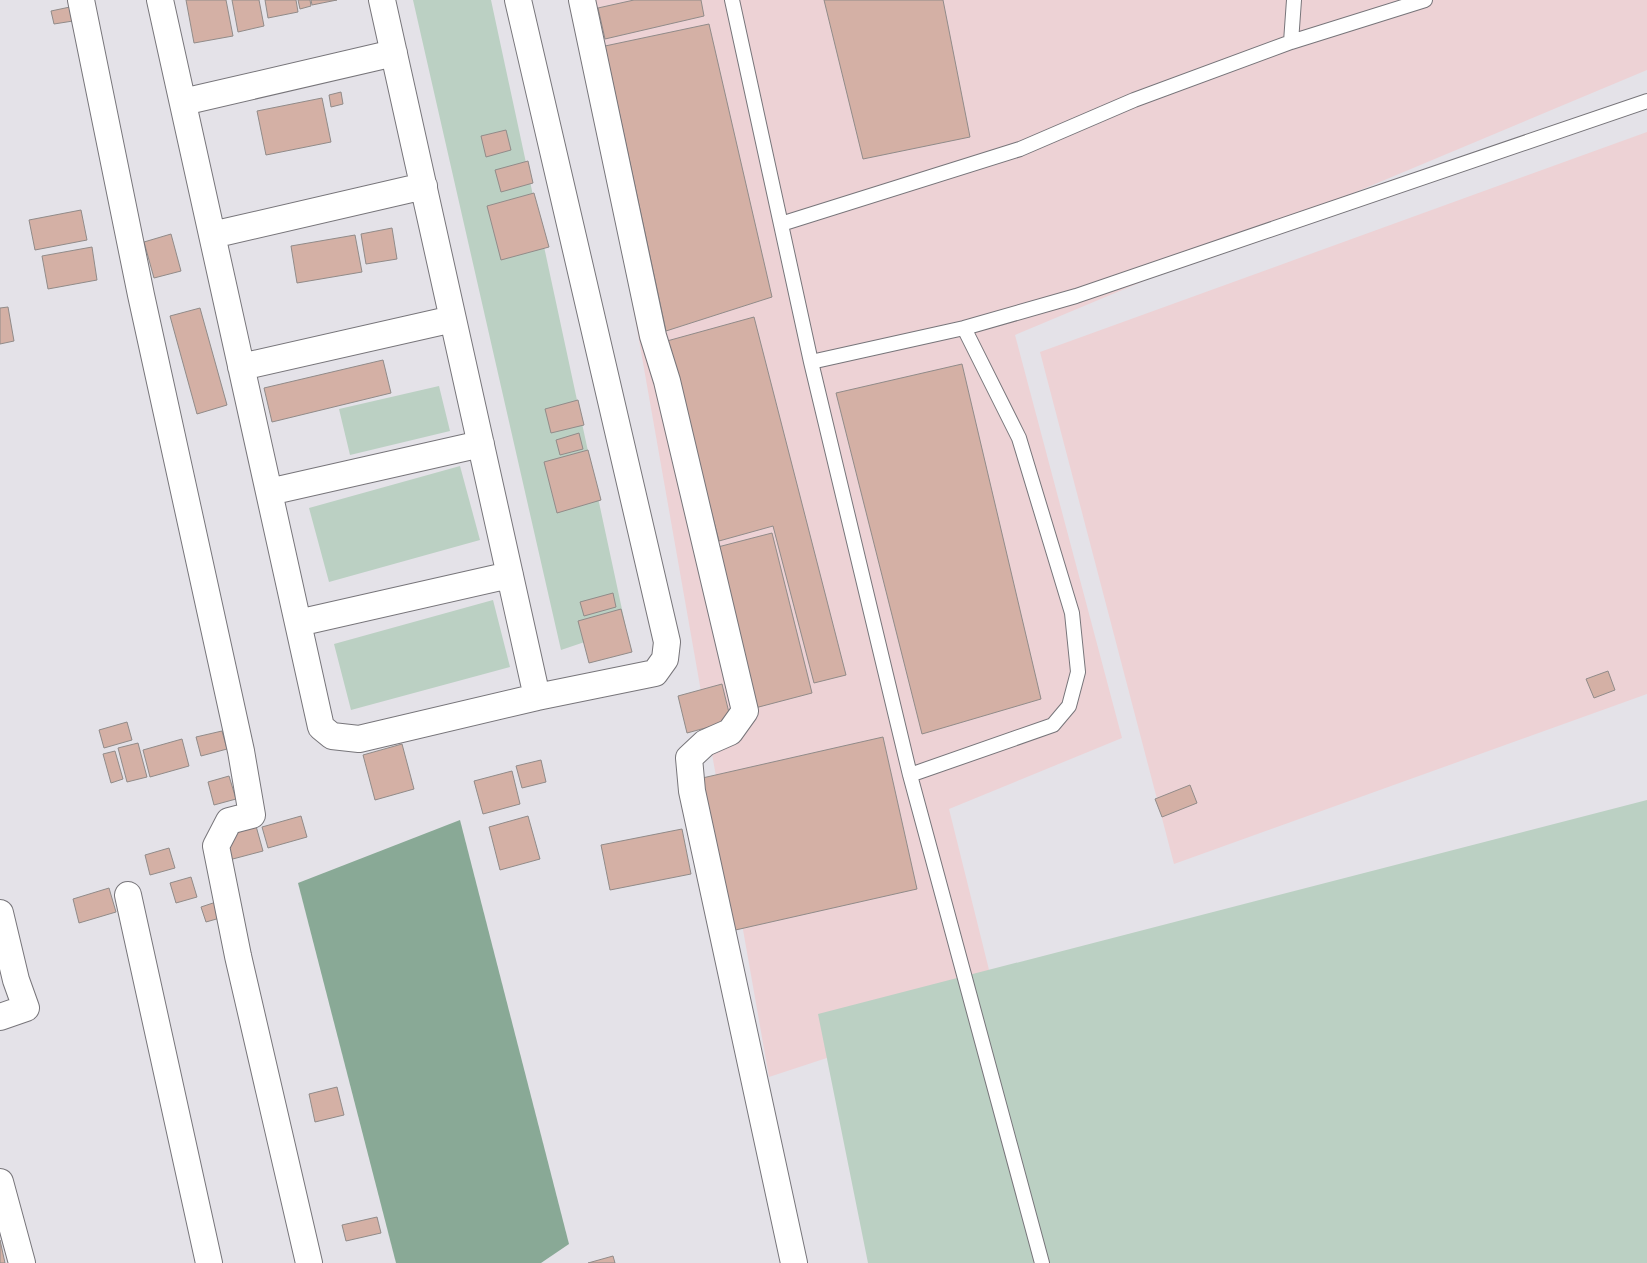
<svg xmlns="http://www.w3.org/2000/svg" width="1647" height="1263" font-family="Manrope,sans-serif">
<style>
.industrial{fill:#edd2d5}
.green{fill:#bbd0c3}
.forest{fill:#89a996}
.building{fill:#d4b0a5;stroke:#918b89}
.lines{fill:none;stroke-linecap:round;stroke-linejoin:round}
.service-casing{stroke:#77757a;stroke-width:16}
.minor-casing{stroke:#77757a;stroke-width:28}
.service{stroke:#fff;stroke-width:14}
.minor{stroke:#fff;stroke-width:26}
</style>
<rect width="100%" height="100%" fill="#e4e2e8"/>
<path class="industrial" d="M579,0H1647V70L1015,335L1122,738L949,809L997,1002L769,1077Z
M1647,132V694L1174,864L1040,352Z"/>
<path class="green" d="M413,0H491L626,628L561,650Z
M439,386L450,431L350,455L339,409Z
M460,466L480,540L329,582L309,508Z
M493,600L510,667L351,710L334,644Z
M1647,800V1263H868L818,1014Z"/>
<path class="forest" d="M460,820L569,1244L541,1263H396L298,883Z"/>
<path class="building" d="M186,0H226L233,36L194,43Z
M232,0H259L264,26L238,32Z
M265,0H296L298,12L268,18Z
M298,0H310L311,6L300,9Z
M311,0H337L312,5Z
M634,0H701L704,16L605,39L598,8Z
M824,0H943L970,137L863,159Z
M70,7L73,21L54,24L51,11Z
M709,24L772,297L666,331L605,46Z
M341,92L343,104L331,107L329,95Z
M322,98L331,142L266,155L257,111Z
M506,130L511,150L486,157L481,136Z
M528,161L533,183L501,192L495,170Z
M534,193L549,247L501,260L487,206Z
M81,210L87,240L35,250L29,220Z
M392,228L397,259L366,264L361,234Z
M171,234L181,271L154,278L144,242Z
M355,235L362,272L297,283L291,246Z
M92,247L97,280L48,289L42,256Z
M8,307L14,341L0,344V308Z
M200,308L227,405L197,414L170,316Z
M754,317L846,675L814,683L773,526L719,541L667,341Z
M383,360L391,393L272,422L264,388Z
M962,364L1041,699L922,734L836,393Z
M578,400L584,425L551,433L545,409Z
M579,433L583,449L560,455L556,440Z
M588,450L601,500L557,513L544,462Z
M772,533L812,693L755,708L714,548Z
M613,593L616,607L584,616L580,602Z
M621,609L632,652L589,663L578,621Z
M1608,671L1615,690L1594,698L1586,679Z
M722,684L731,721L687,733L678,696Z
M127,722L132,740L104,748L99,730Z
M222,731L227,749L201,756L196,737Z
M883,737L917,889L731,931L698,779Z
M182,739L189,766L150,777L143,750Z
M138,743L147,777L127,782L118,748Z
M402,744L414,789L375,800L363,755Z
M115,751L123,779L111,783L103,754Z
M541,760L546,782L522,788L516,766Z
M512,771L520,804L483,814L474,781Z
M229,776L236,799L214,805L208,782Z
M1190,785L1197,803L1162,817L1155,799Z
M301,816L307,837L268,848L262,827Z
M528,816L540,859L500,870L489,827Z
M256,826L263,851L229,860L222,836Z
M682,829L691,874L610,890L601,845Z
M169,848L175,868L150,875L145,855Z
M191,877L197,897L176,903L170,883Z
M109,888L116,912L79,923L73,899Z
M222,900L227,916L206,922L201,907Z
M337,1087L344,1115L315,1122L309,1094Z
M377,1217L381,1233L346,1241L342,1225Z
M0,1240L5,1263H0Z
M613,1256L615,1263H588Z"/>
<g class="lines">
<g class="service-casing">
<path id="service" d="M732,0L811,362L910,775L1053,725L1069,706L1078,672L1072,613L1019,438L964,328
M1291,42L1294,0
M781,224L1020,149L1134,100L1291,42L1425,0
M811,362L964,328L1076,296L1647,101
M910,775L1042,1263"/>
</g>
<g class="minor-casing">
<path id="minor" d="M81,0L141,295L241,751L252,815L229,821L216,846L238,956L309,1263
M160,0L321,727L332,736L359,739L537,697L655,673L665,659L667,642L518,0
M382,0L537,697
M582,0L653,336L667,381L745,711L730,732L705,743L689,758L692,791L794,1263
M183,102L394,53
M212,235L424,186
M241,367L453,319
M269,492L481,444
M298,623L510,575
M128,895L209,1263
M0,913L16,980L26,1008L0,1017
M0,1182L22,1263"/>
</g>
<use href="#service" class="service"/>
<use href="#minor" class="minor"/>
</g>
</svg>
